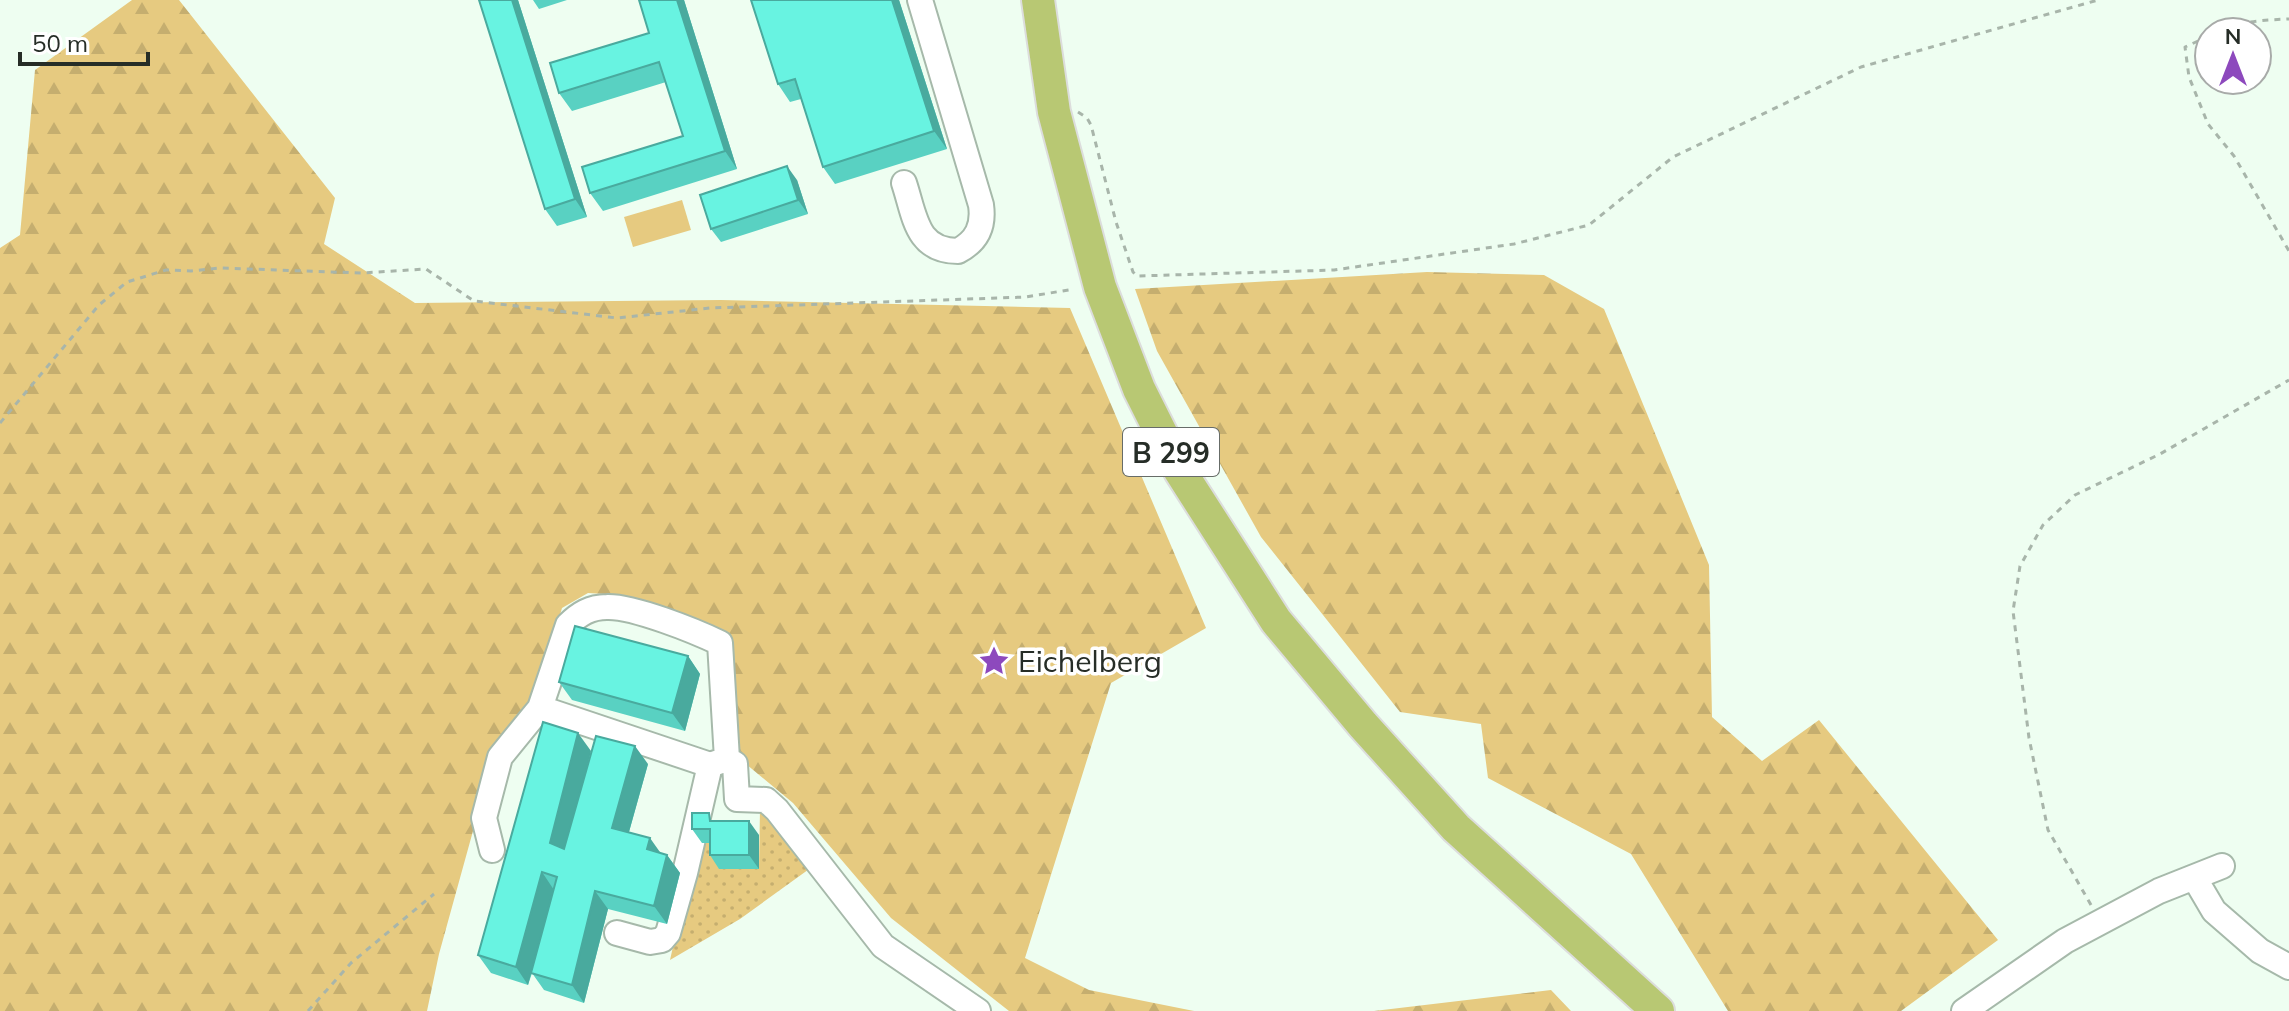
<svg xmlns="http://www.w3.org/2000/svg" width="2289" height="1011" font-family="Mulish,sans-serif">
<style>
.grass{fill:#e6ca80}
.forest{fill:url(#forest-firs)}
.garden{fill:url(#garden-dots)}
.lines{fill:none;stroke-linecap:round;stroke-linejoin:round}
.minor-casing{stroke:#a6b9aa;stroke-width:28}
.major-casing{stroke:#dcdddc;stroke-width:36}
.path{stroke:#a8b5aa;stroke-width:3;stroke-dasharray:6 6;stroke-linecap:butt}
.minor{stroke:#fff;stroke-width:24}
.major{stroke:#b8c873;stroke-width:32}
.wall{fill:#59d1c2}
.shaded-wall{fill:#49aa9e}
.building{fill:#68f3e1;stroke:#49aa9e;stroke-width:2}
.labels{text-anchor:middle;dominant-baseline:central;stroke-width:7;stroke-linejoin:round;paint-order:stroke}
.shield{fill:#fff;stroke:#676c68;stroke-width:2}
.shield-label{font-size:28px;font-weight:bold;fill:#262d27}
.poi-label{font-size:30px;fill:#262d27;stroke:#fff;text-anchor:start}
</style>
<defs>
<pattern id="forest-firs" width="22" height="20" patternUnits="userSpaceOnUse" patternTransform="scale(2)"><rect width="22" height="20" fill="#e6ca80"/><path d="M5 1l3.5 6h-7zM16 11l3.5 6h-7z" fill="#c5ae6f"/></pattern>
<pattern id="garden-dots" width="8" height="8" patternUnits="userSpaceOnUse" patternTransform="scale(2)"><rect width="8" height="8" fill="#e6ca80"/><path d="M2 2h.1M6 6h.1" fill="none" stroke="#c5ae6f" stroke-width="1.8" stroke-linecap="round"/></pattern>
</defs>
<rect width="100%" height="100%" fill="#eefef1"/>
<path class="grass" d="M682,200L691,230L633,247L624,217Z"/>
<path class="forest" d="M132,0H179L335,198L324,244L415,303L721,300L1070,308L1206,628L1111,683L1025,958L1089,990L1194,1011H1009L891,918L793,803L740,759L730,638L621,595L588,593L562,608L534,704L494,755L439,954L427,1011H0V248L20,235L35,70Z
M1427,272L1544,275L1604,309L1709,565L1712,717L1762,761L1819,720L1998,940L1901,1011H1728L1631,854L1488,778L1481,724L1400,712L1261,537L1157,351L1135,289Z
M1551,990L1571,1011H1374Z"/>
<path class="garden" d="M760,809L812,867L740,919L670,960L700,827L759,868Z"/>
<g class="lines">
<g class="minor-casing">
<path id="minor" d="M904,183C915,216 916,251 958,251C977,241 984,226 981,205L920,0
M540,708L710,765
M492,850L484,818L500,757L540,708L568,625C579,614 590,607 607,607C633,606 695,631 720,643L727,759
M2194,877L2214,911L2260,951L2289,967
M617,933L650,942L662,940L668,933L685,873L710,765L727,759L735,764L737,799L766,800L777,810L883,946L978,1011
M1964,1011L2065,941L2159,891L2222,866"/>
</g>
<g class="major-casing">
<path id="major" d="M1038,0L1054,112L1100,287L1139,389L1180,471L1276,621L1363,725L1456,828L1658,1011"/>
</g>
<path class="path" d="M2216,32C2238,21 2265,20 2289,19
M2209,36L2185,47L2189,77L2208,124L2234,156L2289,251
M1078,112L1087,118L1091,125L1116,222L1133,272L1137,276L1334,270L1514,244L1589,225L1673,157L1861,67L2098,0
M0,423L99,305L127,282L166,270L191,271L220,268L361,273L426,269L474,301L617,318L710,308L1026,297L1074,289
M2091,905L2048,830L2029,738L2013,611L2020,566L2043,525L2075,495L2160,454L2289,380
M308,1011L351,963L434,894"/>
<use href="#minor" class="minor"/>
<use href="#major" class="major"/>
</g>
<path class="wall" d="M479,0H518L587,217L557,226L545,209Z
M533,0H567L539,9Z
M639,0H684L737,169L603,211L590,193L683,136L666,82L572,111L559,93L649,33Z
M899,0L947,149L835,184L823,167L801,99L790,102L778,84Z
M797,180L808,214L721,242L711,229Z
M688,656L700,674L685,731L572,700L559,682Z
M591,751L580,792L648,764L629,832L661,853L667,855L680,873L667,924L608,909L584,1003L544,990L532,973L528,985L491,973L478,955Z
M715,821L759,835V869H719L710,855V843H702L692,829Z"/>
<path class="shaded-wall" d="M512,0H518L587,217L575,199Z
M677,0H684L737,169L725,151Z
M892,0H899L947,149L934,131Z
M787,166L797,180L808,214L798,200Z
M688,656L700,674L685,731L672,713Z
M578,733L591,751L563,860L550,843Z
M635,746L648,764L625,846L612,828Z
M749,821L759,835V869L749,855Z
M650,838L662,855L647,849Z
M667,855L680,873L667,924L654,906Z
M542,872L554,890L528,985L516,967Z
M595,891L608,909L584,1003L572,985Z"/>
<path class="building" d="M479,0H512L575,199L545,209Z
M639,0H677L725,151L590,193L582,167L683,136L659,62L559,93L550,63L649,33Z
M751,0H892L934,131L823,167L795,79L778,84Z
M787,166L798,200L711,229L700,195Z
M575,626L688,656L672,713L559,682Z
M543,722L578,733L550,843L564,849L596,736L635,746L612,828L650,838L647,849L667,855L654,906L595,891L572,985L531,973L557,877L542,872L516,967L478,955Z
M692,813H709L710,821H749V855H710V829H692Z"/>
<defs>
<g id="sight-bare" transform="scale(2.4)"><path d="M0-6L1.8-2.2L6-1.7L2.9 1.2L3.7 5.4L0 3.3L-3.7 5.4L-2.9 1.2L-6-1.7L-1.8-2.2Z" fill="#8d49bd" stroke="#fff" stroke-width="2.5" paint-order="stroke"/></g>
</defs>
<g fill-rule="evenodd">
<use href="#sight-bare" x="994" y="661"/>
</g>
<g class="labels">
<rect class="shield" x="1123" y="428" width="96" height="48" rx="6"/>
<g class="shield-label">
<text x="1171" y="452">B 299</text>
</g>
<g class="poi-label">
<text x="1018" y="661">Eichelberg</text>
</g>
</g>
<g transform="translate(2233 56)"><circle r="38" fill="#ffffff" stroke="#a8aba9" stroke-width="2"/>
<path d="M0-6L14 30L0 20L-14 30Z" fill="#8d49bd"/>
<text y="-12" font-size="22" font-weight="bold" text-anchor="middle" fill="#262d27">N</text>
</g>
<path d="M20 52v12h128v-12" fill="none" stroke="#262d27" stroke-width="4"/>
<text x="32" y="52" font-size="24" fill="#262d27" stroke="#ffffff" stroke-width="6" paint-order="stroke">50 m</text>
</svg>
